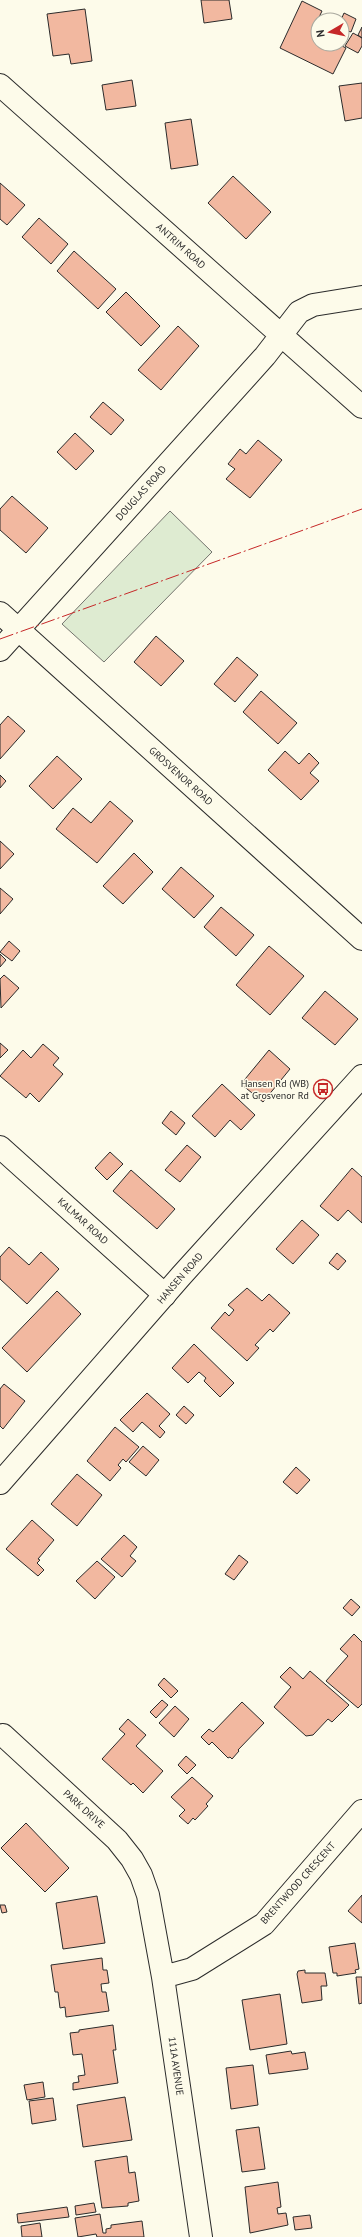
<svg xmlns="http://www.w3.org/2000/svg" width="362" height="2237" font-family="'PT Sans',sans-serif">
<style>
.green{fill:#deebd1;stroke:#74746e}
.building{fill:#f2b8a0;stroke:#2b2b2b}
.lines{fill:none;stroke-linecap:round;stroke-linejoin:round}
.minor-casing{stroke:#2b2b2b;stroke-width:24}
.major-casing{stroke:#2b2b2b;stroke-width:24}
.minor{stroke:#fdfbea;stroke-width:22}
.major{stroke:#fdfbea;stroke-width:22}
.power{stroke:#c62828;stroke-width:1;stroke-dasharray:14 3 2 3;stroke-linecap:butt}
.labels{text-anchor:middle;dominant-baseline:central;stroke-width:3;stroke-linejoin:round;paint-order:stroke}
.street-label{font-size:10px;fill:#2b2b2b;stroke:#fdfbea}
.poi-label{font-size:10px;fill:#2b2b2b;stroke:#fdfbea;text-anchor:end}
</style>
<rect width="100%" height="100%" fill="#fdfbea"/>
<path class="green" d="M170,511L212,552L104,662L62,624Z"/>
<path class="building" d="M201,0H229L232,19L204,23Z
M302,1L322,11L312,32L318,35V44H338L346,48L333,74L280,48Z
M85,9L92,61L71,64L69,54L53,56L47,14Z
M344,13L356,19L351,32L342,29L341,20Z
M362,27V38L358,35Z
M353,33L362,38V46L358,53L345,46Z
M132,80L136,106L106,110L102,85Z
M362,83V118L345,121L339,86Z
M191,119L198,165L171,169L165,123Z
M233,176L271,212L246,239L208,203Z
M0,183L25,205L7,225L0,219Z
M39,218L68,244L51,264L22,237Z
M74,251L116,289L98,309L57,271Z
M126,292L160,326L141,346L106,312Z
M178,326L199,346L161,390L138,370Z
M103,402L124,420L111,435L90,417Z
M75,433L94,451L76,470L57,452Z
M258,440L282,460L250,498L226,479L235,469L228,464L240,449L246,454Z
M12,496L48,528L26,553L0,530V509Z
M156,636L184,661L161,686L134,662Z
M237,657L258,675L235,702L214,684Z
M261,691L297,723L278,744L243,712Z
M8,716L25,731L0,759V725Z
M285,751L299,764L309,753L319,763L310,773L319,781L301,800L268,770Z
M57,756L82,779L53,809L29,786Z
M0,775L6,781L0,788Z
M110,801L133,821L97,863L56,829L73,808L91,823Z
M0,841L14,854L0,869Z
M134,853L153,872L123,904L103,886Z
M181,867L214,896L194,918L162,889Z
M0,888L13,899L0,914Z
M221,907L254,935L236,956L204,927Z
M9,941L20,951L12,961L0,952Z
M269,946L304,976L270,1015L236,985Z
M0,954L6,960L0,967Z
M4,975L19,988L1,1008L0,979Z
M325,991L358,1019L335,1045L302,1018Z
M0,1043L8,1050L0,1058Z
M43,1044L59,1058L53,1065L63,1074L39,1102L30,1093L26,1098L0,1076L23,1050L31,1058Z
M269,1050L290,1069L263,1102L241,1084Z
M222,1084L255,1115L241,1130L230,1120L215,1137L192,1116Z
M171,1111L185,1123L176,1135L162,1123Z
M187,1145L201,1157L180,1182L165,1170Z
M110,1152L123,1164L107,1180L95,1168Z
M352,1168L362,1177V1223L348,1210L338,1221L320,1206Z
M131,1170L175,1209L157,1229L113,1191Z
M302,1220L319,1235L293,1264L276,1249Z
M9,1247L29,1265L41,1252L59,1269L27,1304L0,1279V1257Z
M337,1253L346,1261L338,1270L329,1263Z
M247,1288L262,1301L269,1294L290,1313L273,1332L270,1329L255,1345L259,1348L247,1361L211,1328L225,1312L229,1316L234,1310L228,1305Z
M57,1291L81,1314L27,1372L2,1348Z
M194,1344L234,1383L220,1397L204,1381L206,1378L199,1372L188,1383L172,1368Z
M4,1384L25,1401L3,1429L0,1426V1389Z
M147,1393L170,1414L159,1426L165,1432L160,1438L142,1422L133,1432L120,1420Z
M184,1406L194,1415L186,1424L176,1415Z
M115,1427L139,1447L126,1462L123,1459L118,1465L121,1468L110,1481L87,1461Z
M143,1446L159,1460L146,1476L129,1462Z
M296,1467L310,1480L297,1494L283,1482Z
M77,1474L102,1495L77,1526L51,1504Z
M32,1520L54,1540L38,1559L40,1560L37,1563L44,1570L38,1576L6,1549Z
M124,1535L137,1547L130,1556L136,1561L122,1577L101,1559Z
M239,1555L248,1562L234,1580L225,1574Z
M97,1561L115,1577L95,1599L76,1581Z
M351,1599L360,1607L352,1616L343,1608Z
M354,1634L362,1642V1704L358,1708L326,1681L348,1656L340,1649Z
M290,1667L303,1679L310,1671L349,1705L332,1722L328,1719L313,1735L306,1736L274,1707L291,1687L280,1677Z
M164,1678L178,1691L171,1698L158,1685Z
M162,1700L168,1705L156,1718L150,1712Z
M242,1702L264,1723L238,1750L239,1751L232,1759L230,1757L228,1758L212,1742L209,1745L201,1737L209,1729L213,1732Z
M175,1706L189,1719L174,1737L159,1723Z
M128,1719L146,1735L136,1746L163,1771L143,1793L133,1783L131,1785L102,1759L125,1734L119,1729Z
M186,1756L196,1765L187,1774L178,1765Z
M192,1777L213,1796L206,1804L208,1806L195,1820L193,1818L188,1824L179,1816L185,1810L171,1797Z
M26,1823L69,1868L45,1892L1,1848Z
M362,1895V1923L348,1911Z
M97,1896L105,1943L63,1949L56,1903Z
M0,1905H5L7,1912L2,1913Z
M355,1943L359,1969L355,1970L356,1973L337,1976V1973H333L329,1947Z
M102,1958L103,1970H107L109,1983L101,1984L102,1992H106L109,2011L66,2017L65,2007L60,2008L58,1992H55L51,1965Z
M305,1970V1973H325L327,1986H321L322,2000L302,2003L297,1974L298,1971Z
M356,1977H362V2003L359,2004Z
M280,1994L287,2044L250,2050L242,2000Z
M113,2025L116,2050H113L118,2083L73,2090V2083L79,2082L78,2076L85,2075L82,2054L73,2055L70,2033L79,2032V2030Z
M291,2051L292,2054L305,2052L308,2069L269,2074L266,2055Z
M253,2065L258,2105L231,2109L226,2068Z
M43,2082L45,2097L27,2100L24,2085Z
M125,2097L132,2140L83,2147L77,2105Z
M53,2098L56,2120L32,2124L29,2101Z
M259,2127L265,2169L242,2172L236,2130Z
M127,2156L129,2173L135,2172L139,2201L128,2203V2206L102,2208L95,2161Z
M278,2182L281,2207L277,2208L278,2214L286,2213L288,2225L250,2233L245,2187Z
M94,2203L96,2212L76,2215L75,2206Z
M67,2207L69,2217L18,2223L17,2214Z
M100,2214L103,2233H106V2229L111,2228V2225L142,2221L144,2237H97L96,2234L78,2237L75,2218Z
M310,2215L312,2228L295,2230L293,2217Z
M40,2223L42,2237H22L21,2226Z"/>
<g class="lines">
<g class="minor-casing">
<path id="minor" d="M0,85L362,407
M0,613L362,939
M0,650L265,356L299,312L313,305L362,297
M0,1147L165,1295
M3,1735L117,1840L132,1859L141,1875L148,1895L163,1977L201,2237
M163,1977L192,1969L264,1924L362,1811"/>
</g>
<g class="major-casing">
<path id="major" d="M0,1483L181,1276L362,1076"/>
</g>
<use href="#minor" class="minor"/>
<use href="#major" class="major"/>
<path class="power" d="M0,639L362,509"/>
</g>
<defs>
<g id="bus-ring" transform="scale(1)"><circle r="9.5" fill="#fdfbea" stroke="#c62828" stroke-width="1.5"/><path d="M-5-6H5V4H4V6H2V4H-2V6H-4V4H-5ZM-3.5-4V0h7V-4ZM-3.5 1.2v1.5H-2V1.2ZM2 1.2v1.5H3.5V1.2Z" fill="#c62828"/></g>
</defs>
<g fill-rule="evenodd">
<use href="#bus-ring" x="323" y="1089"/>
</g>
<g class="labels">
<g class="street-label">
<text transform="translate(181 246) rotate(42)">ANTRIM ROAD</text>
<text transform="translate(141 493) rotate(-48)">DOUGLAS ROAD</text>
<text transform="translate(181 776) rotate(42)">GROSVENOR ROAD</text>
<text transform="translate(83 1221) rotate(42)">KALMAR ROAD</text>
<text transform="translate(180 1278) rotate(-49)">HANSEN ROAD</text>
<text transform="translate(84 1809) rotate(42)">PARK DRIVE</text>
<text transform="translate(298 1883) rotate(-48)">BRENTWOOD CRESCENT</text>
<text transform="translate(176 2066) rotate(82)">111A AVENUE</text>
</g>
<g class="poi-label">
<text x="309" y="1083">Hansen Rd (WB)<tspan x="309" dy="12">at Grosvenor Rd</tspan></text>
</g>
</g>
<g transform="translate(330 32) rotate(261)"><circle r="19" fill="#fdfbea" stroke="#a9a89e"/>
<path d="M0-3L7 15L0 10L-7 15Z" fill="#c62828"/>
<text y="-6" font-size="11" font-weight="bold" text-anchor="middle" fill="#2b2b2b">N</text>
</g>
</svg>
